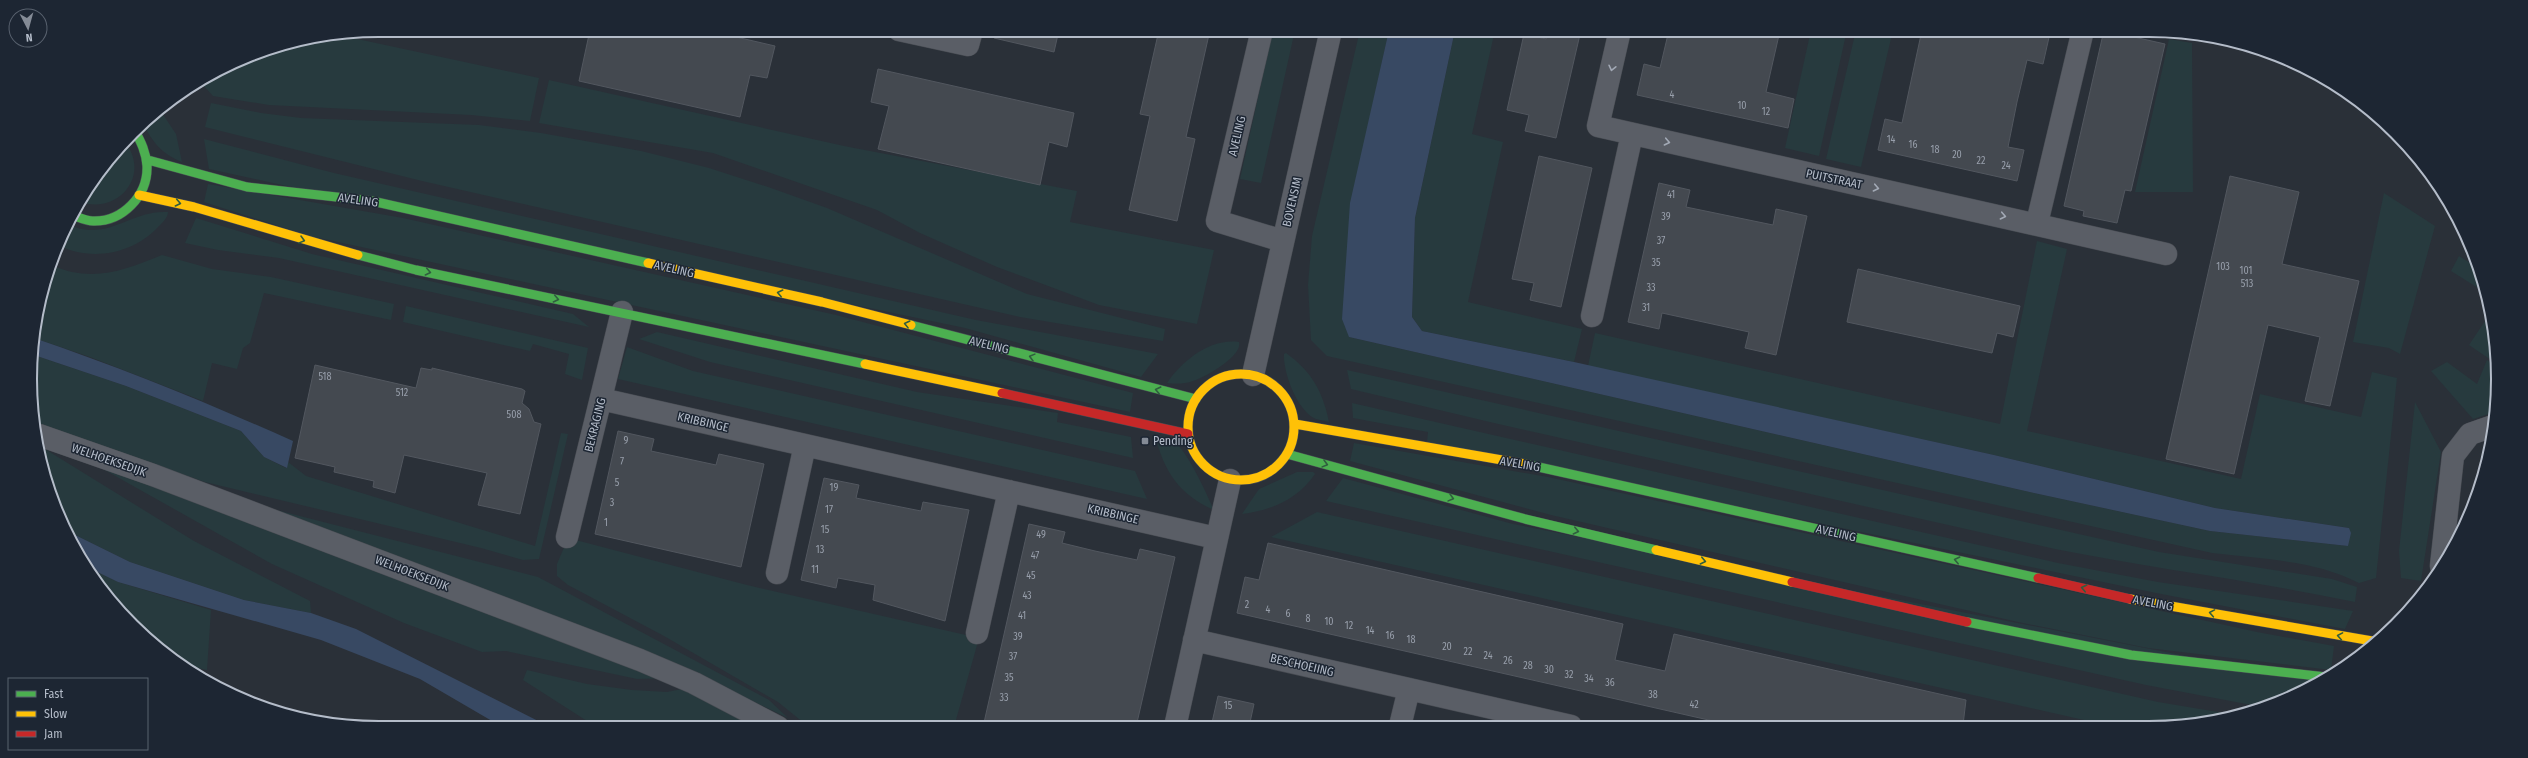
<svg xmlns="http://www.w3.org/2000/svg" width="2528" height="758" font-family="'Fira Sans Condensed',sans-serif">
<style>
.green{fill:#273a3e}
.water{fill:#384963}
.building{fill:#444950;stroke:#52575f}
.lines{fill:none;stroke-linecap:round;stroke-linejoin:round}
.street-casing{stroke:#484c53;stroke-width:23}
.fast-casing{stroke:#484c53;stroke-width:10}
.slow-casing{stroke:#484c53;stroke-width:10}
.jam-casing{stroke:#484c53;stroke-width:10}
.street{stroke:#5a5e66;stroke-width:22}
.fast{stroke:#4caf50;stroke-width:9}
.slow{stroke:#ffc107;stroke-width:9}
.jam{stroke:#c62828;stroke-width:9}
.oneway{stroke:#a2a9b5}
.oneway2{stroke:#305d3f}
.poi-dot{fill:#848b96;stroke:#1d2633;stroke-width:1.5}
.labels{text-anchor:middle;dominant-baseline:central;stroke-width:3;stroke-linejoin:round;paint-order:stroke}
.number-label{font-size:10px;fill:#989fab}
.street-label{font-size:12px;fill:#b4bcc9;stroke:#1d2633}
.poi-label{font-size:12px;fill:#b4bcc9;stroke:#1d2633;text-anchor:start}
.rim{fill:none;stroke:#b4bcc9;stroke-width:2}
</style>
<rect width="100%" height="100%" fill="#2a3038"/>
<path class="green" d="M1273,30H1295L1261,183L1240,179Z
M1360,30H1389L1369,122L1349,337L2034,493L2210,531L2348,546L2349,528L2215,508L1994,455L1588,366L1595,333L2000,424L2037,241L2067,249L2027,431L2241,479L2260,394L2361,417L2372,372L2397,378L2376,578L2359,583C2315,560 2261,559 2212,553L1327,356L1311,340L1308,285L1312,236Z
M1455,30H1495L1472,134L1503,142L1468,302L1582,329L1574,362L1422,331L1412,317L1415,218Z
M1811,30H1847L1819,156L1785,148Z
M1856,30H1893L1861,167L1826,159Z
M334,34L539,78L530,121L471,115L269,105L213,96L202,84L246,56L311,37Z
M2169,39L2192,43L2193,192H2135Z
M549,80L844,146L1077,191L1070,222L1214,250L1197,324L1099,305L997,267L920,233L877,210L713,153L539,123Z
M211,103L261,113L301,118L479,125L541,133L641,151L709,168L771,188L827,208L1027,294L1165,329L1163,341L1020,317L422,181L205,127Z
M160,110L176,134L182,162C162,154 152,142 143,123Z
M204,139L334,173L976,320L1158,354L1141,377L965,328L273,183L209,169Z
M125,142C151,175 119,215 80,202L102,166Z
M208,184L403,218L836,315L1133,393L1130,412L310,236L204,202Z
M2384,193L2435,226L2400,354L2389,348L2353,342Z
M165,212H168C168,218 162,223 158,227C133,254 91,262 58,245L67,224C107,243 129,211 165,212Z
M196,218L312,254L573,314L589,327L279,258L218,250L185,243Z
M162,255L212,269L271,277L394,304L391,320L264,293L250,343L243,348L237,369L212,363L203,401L90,357L34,338L42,288L51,265C92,283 123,271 162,255Z
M2459,256L2478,268L2486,293L2451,271Z
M406,306L588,348L582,380L565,374L569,354L533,344L530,351L403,322Z
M2491,312L2497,364L2469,345Z
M657,332L917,392L1058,413L1057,422L1131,437L1133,458L710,362L639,339Z
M1239,342C1243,356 1205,377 1193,381C1185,384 1176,384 1167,383C1182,361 1210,338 1239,342Z
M627,347L693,371L1135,471L1147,499L618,379Z
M1286,353C1311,371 1323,391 1329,422C1325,421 1320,420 1316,419C1297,411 1283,372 1284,354Z
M31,354L126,386L241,431L264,457L286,468L288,462L306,476L535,546L561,433L568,434L539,559L523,560L481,548L205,482L38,425Z
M2487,360L2497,367L2495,412L2473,419L2431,371L2447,362L2477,384Z
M1347,370L2159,552L2332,579L2357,587L2355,602C2256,581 2155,569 2055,549L1494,423L1351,389Z
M2415,402L2441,452L2421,581L2401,578L2399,551Z
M1352,403L2058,563L2158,582L2353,611L2345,629L2156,593L1427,442L1428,432L1353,418Z
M1155,435C1160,436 1166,436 1170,438C1187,448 1206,493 1214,510C1178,494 1164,471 1155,435Z
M1354,443L1548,477L2257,632L2334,646L2331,670L2148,648L2018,622L1551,515L1350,461Z
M40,446L194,541L310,601L311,613L244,600L130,562L65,530L42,470Z
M78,455L672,678L637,679L506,651L482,652L404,623L272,564Z
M1297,472H1313L1315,474C1297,500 1272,510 1242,514L1259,489Z
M1343,478L1513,524L2318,682L2303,692L2257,706L2146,685L1326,501Z
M253,504L538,577L769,700L788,718L658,656L410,561Z
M1317,512L2158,702L2230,714L2194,725H2106L1271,537Z
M568,538L747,585L979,638L954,727H809L778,702L664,636L568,585L557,576V564Z
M87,567L118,582L211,610L207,670L179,664L102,591Z
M527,670L587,684L632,690L667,692L687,688L702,692L754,727L598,728L523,680Z"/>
<path class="water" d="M1389,30H1455L1415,218L1412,317L1422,331L1574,362L1994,455L2215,508L2349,528L2351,533L2348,546L2210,531L2034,493L1349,337L1342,319L1350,203Z
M34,338C122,368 208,403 293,441L287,468L264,457L241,431L126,386L31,354Z
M65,530L130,562L244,600L311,613L356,629L552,728H504L420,679L321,640L118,582L87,567Z"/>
<path class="building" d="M590,30H706L775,46L767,78L750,75L740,117L579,81Z
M995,30H1059L1054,52L994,38Z
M1159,30H1210L1186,137L1195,139L1177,221L1129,210L1150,116L1140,114Z
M1548,30H1581L1556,138L1525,131L1529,115L1507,110L1524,34L1546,39Z
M1669,30H1681L1715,37L1717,30H1751L1779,35L1766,92L1794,99L1788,128L1637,95L1644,64L1660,68Z
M1922,30H2037L2050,33L2043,64L2027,60L2017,102L2008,147L2024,150L2017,181L1878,150L1885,119L1902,123Z
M2104,30H2126L2125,35L2165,44L2131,191L2125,190L2117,223L2083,216L2084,211L2064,206Z
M878,69L1074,113L1067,147L1049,142L1040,185L878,149L889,106L871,102Z
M1539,156L1592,168L1561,307L1530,300L1534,283L1512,279Z
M2230,176L2299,192L2282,264L2359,281L2330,406L2305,401L2320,337L2268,325L2234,474L2166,459Z
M1659,183L1690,190L1686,207L1773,225L1776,209L1807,216L1776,355L1745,348L1749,332L1662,313L1659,329L1628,322Z
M1858,269L2020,306L2013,337L1997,333L1992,353L1847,322Z
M315,365L416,388L421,368L432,370V368L522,389L525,391L522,403L529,409L534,422L541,424L520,514L478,505L487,473L404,455L395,493L373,487L374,481L334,472L335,467L295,458Z
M618,431L654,439L651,451L716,465L719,454L764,464L741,567L595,534Z
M824,478L859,485L856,498L921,511L923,502L969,510L945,621L873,600L875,585L838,578L836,588L801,580Z
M1029,524L1065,532L1062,543L1095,551L1137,560L1140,549L1175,557L1136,727H983Z
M1268,543L1623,624L1615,660L1665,671L1674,634L1966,700L1963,725L1735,726L1237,613L1245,577L1259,580Z
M1218,696L1254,704L1249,727H1211Z"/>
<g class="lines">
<g class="street-casing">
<path id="street" d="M899,30L968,45L972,30
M1262,30L1217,221L1283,241
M1620,30L1598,126L2166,254
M2037,223L2083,30
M1592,316L1632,134
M1253,375L1331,30
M601,399L1216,538
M39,435L153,475L640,660L694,683L778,727
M567,537L622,312
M2441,566L2453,456L2470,434L2493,426
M777,573L805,445
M977,633L1009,491
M1194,640L1571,726
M1400,726L1409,689
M1175,727L1230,480"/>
</g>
<g class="fast-casing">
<path id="fast" d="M148,160L247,187L372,201L648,263
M72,215C78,217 86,221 93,221C122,222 148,196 147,166C146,152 141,142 135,131
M358,255L416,270L865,364
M911,325L1196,399
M1287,454L1525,519L1656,550
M1525,464L2038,578
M1967,622L2131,655L2326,677"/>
</g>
<g class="slow-casing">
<path id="slow" d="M139,195L194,207L358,255
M648,263L822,302L911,325
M865,364L1002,393
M1188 427a53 53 0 1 1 106 0a53 53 0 1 1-106 0Z
M1295,424L1525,464
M1656,550L1792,582
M2130,599L2378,642"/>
</g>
<g class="jam-casing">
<path id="jam" d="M1002,393L1188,434
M2038,578L2130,599
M1792,582L1967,622"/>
</g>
<use href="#street" class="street"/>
<use href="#fast" class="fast"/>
<use href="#slow" class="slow"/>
<use href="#jam" class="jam"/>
</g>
<defs><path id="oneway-chevron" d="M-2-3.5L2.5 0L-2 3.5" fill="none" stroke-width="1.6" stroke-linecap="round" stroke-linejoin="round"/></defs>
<g class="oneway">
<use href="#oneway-chevron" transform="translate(1612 68) rotate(103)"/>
<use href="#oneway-chevron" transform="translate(1667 142) rotate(12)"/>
<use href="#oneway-chevron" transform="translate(1876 188) rotate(12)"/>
<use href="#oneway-chevron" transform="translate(2003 216) rotate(12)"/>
</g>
<g class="oneway2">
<use href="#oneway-chevron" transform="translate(178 203) rotate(12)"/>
<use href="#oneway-chevron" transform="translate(302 240) rotate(15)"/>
<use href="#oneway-chevron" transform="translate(428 272) rotate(12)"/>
<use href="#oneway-chevron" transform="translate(780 293) rotate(-167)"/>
<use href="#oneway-chevron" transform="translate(556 299) rotate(12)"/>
<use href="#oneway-chevron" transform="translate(907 324) rotate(-166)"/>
<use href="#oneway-chevron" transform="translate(1032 357) rotate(-165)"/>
<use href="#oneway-chevron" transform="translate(1158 390) rotate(-167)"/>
<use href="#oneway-chevron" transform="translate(1325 464) rotate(15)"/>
<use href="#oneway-chevron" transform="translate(1451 498) rotate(15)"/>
<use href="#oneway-chevron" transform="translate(1576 531) rotate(13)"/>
<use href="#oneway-chevron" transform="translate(1957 560) rotate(-167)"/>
<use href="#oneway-chevron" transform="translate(1703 561) rotate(13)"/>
<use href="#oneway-chevron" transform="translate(2084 588) rotate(-167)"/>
<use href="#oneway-chevron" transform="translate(2212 613) rotate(-170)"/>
<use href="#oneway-chevron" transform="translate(2340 636) rotate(-170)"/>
</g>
<rect class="poi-dot" x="1141" y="437" width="8" height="8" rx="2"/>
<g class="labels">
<g class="number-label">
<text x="1672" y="95">4</text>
<text x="1742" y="106">10</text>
<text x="1766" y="112">12</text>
<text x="1891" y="140">14</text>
<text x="1913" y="145">16</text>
<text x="1935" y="150">18</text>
<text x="1957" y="155">20</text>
<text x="1981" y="161">22</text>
<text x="2006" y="166">24</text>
<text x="1671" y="195">41</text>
<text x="1666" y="217">39</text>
<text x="1661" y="241">37</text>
<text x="1656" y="263">35</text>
<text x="2223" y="267">103</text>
<text x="2246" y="271">101</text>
<text x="2247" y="284">513</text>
<text x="1651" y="288">33</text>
<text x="1646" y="308">31</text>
<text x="325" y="377">518</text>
<text x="402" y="393">512</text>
<text x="514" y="415">508</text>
<text x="626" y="441">9</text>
<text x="622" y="462">7</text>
<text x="617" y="483">5</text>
<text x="834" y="488">19</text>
<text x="612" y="503">3</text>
<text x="829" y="510">17</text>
<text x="606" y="523">1</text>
<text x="825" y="530">15</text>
<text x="1041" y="535">49</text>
<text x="820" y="550">13</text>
<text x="1035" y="556">47</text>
<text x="815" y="570">11</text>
<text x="1031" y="576">45</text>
<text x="1027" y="596">43</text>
<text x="1247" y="605">2</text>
<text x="1268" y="610">4</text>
<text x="1288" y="614">6</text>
<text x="1022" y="616">41</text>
<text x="1308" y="619">8</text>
<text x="1329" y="622">10</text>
<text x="1349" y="626">12</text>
<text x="1370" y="631">14</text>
<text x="1390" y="636">16</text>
<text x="1018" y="637">39</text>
<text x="1411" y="640">18</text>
<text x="1447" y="647">20</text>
<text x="1468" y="652">22</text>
<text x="1488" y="656">24</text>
<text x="1013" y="657">37</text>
<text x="1508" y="661">26</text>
<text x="1528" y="666">28</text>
<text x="1549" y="670">30</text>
<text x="1569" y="675">32</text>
<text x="1009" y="678">35</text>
<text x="1589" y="679">34</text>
<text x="1610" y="683">36</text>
<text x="1653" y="695">38</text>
<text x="1004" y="698">33</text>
<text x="1694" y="705">42</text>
<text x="1228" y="706">15</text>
</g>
<g class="street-label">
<text transform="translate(1237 136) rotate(-77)">AVELING</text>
<text transform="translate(1834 179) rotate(12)">PUITSTRAAT</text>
<text transform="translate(358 200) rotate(8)">AVELING</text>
<text transform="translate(1292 202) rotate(-77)">BOVENSIM</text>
<text transform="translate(674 269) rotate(13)">AVELING</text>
<text transform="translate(989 345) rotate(14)">AVELING</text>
<text transform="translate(703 422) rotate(13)">KRIBBINGE</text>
<text transform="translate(595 425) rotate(-76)">BEKRAGING</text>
<text transform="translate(109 460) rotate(19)">WELHOEKSEDIJK</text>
<text transform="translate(1520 464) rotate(10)">AVELING</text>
<text transform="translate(1113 514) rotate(13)">KRIBBINGE</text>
<text transform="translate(1836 533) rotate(13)">AVELING</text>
<text transform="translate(412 573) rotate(21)">WELHOEKSEDIJK</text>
<text transform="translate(2153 603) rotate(11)">AVELING</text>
<text transform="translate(1302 665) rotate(13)">BESCHOEIING</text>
</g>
<g class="poi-label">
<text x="1153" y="441">Pending</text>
</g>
</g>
<path d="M0 0H2528V758H0ZM379 37H2149A342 342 0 0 1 2491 379V379A342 342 0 0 1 2149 721H379A342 342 0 0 1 37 379V379A342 342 0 0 1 379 37Z" fill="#1d2633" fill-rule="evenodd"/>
<path class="rim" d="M379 37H2149A342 342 0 0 1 2491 379V379A342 342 0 0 1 2149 721H379A342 342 0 0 1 37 379V379A342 342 0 0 1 379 37Z"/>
<rect x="8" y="678" width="140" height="72" fill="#1d2633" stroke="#59626f"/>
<rect x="16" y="691" width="20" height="6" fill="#4caf50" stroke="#59626f"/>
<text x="44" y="698" font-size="12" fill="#b4bcc9">Fast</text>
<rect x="16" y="711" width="20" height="6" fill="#ffc107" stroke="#59626f"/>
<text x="44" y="718" font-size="12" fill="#b4bcc9">Slow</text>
<rect x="16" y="731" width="20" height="6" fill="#c62828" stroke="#59626f"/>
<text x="44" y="738" font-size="12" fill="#b4bcc9">Jam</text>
<g transform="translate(28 28) rotate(174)"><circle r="19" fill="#1d2633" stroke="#59626f"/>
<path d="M0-3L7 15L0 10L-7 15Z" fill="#848b96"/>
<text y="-6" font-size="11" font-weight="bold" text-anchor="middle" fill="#b4bcc9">N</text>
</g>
</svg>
